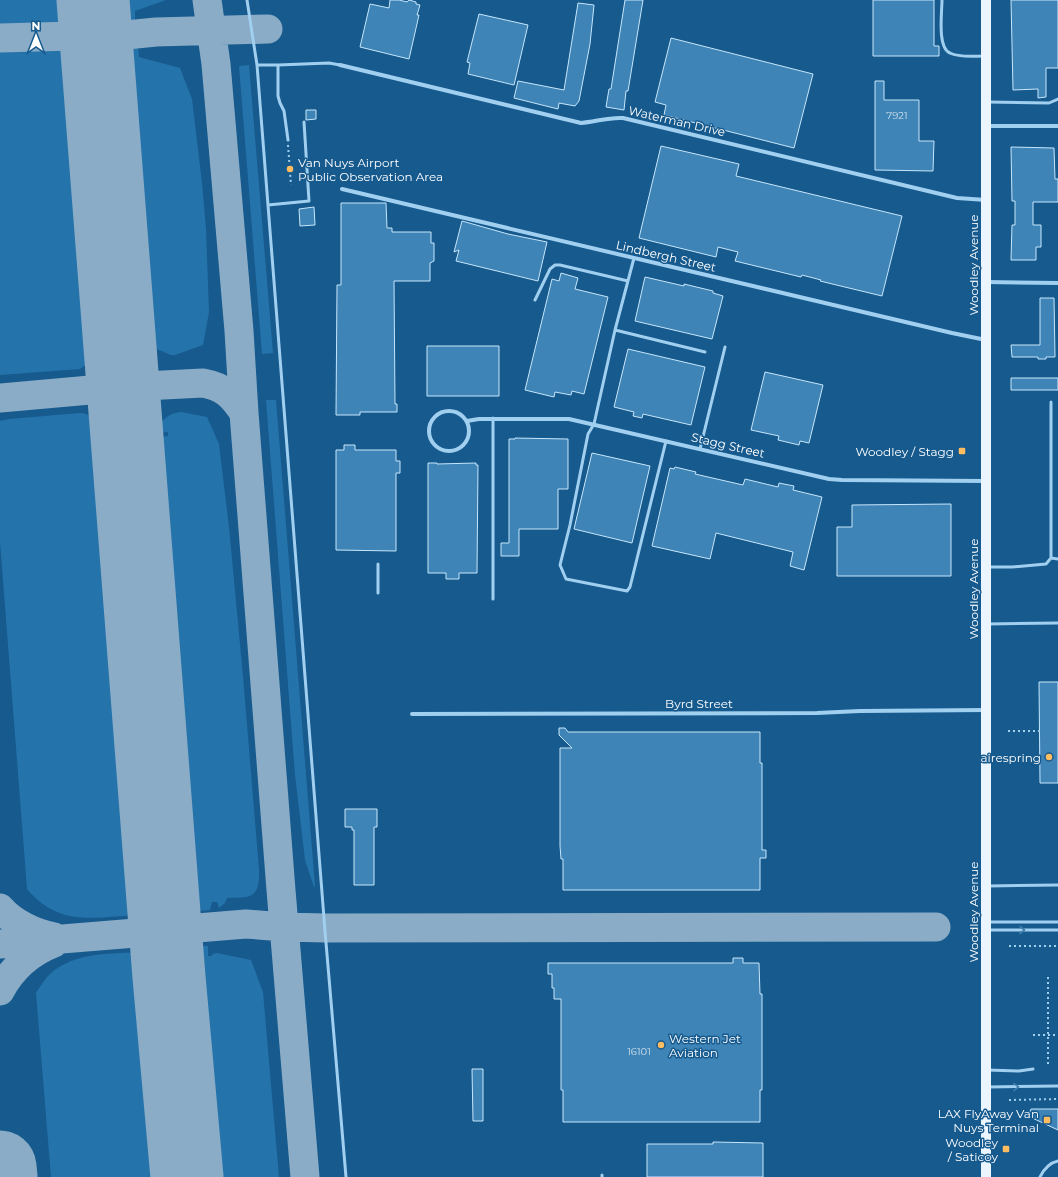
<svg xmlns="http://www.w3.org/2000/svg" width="1058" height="1177" font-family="Montserrat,sans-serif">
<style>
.green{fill:#2573ab}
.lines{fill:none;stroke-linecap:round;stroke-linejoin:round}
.taxiway{stroke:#8aacc6;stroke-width:29}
.runway{stroke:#8aacc6;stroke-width:73}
.building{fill:#3e84b7;stroke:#c7e6fb}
.path{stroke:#a1cff0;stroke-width:2;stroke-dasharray:2 3;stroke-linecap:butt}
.lane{stroke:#a1cff0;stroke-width:3}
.street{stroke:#a1cff0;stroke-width:4}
.primary{stroke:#eaf5ff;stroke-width:10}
.oneway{stroke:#407dab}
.poi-dot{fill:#ffbc60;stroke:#165a8e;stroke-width:1.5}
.labels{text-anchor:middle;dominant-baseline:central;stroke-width:3;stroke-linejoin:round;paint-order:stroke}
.number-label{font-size:10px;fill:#cfe0ed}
.street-label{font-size:12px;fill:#fff;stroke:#165a8e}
.poi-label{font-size:12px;fill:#fff;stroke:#165a8e;text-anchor:end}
</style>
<rect width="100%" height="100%" fill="#165a8e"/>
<path class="green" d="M0,0H68V17L59,22L52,24L0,25Z
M118,0H166L135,11V20H127L119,16Z
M133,46H138L139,57L180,68L192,99L202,183L206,229L209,312L203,345L175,355C170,356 167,353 162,351C153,348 151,346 147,336L143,335L122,54L125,50Z
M55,47L65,49L72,54L95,350L93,351L90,362L80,369L0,375V49Z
M249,65L273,353L262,354L239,66Z
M266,400H276L315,886L314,887L305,860L295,775Z
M181,412L207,417L219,444L229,527L243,676L259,869C260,899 252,897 227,898L225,903L219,908L217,902H212L210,910L201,911L195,898L189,897L151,438L168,436V432L155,433C160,421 168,413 181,412Z
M80,413C94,414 98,424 102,436L140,911L135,915C92,918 58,926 27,889L0,542V421L9,419Z
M200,946H208V956H211L213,954L217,953L251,960L263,992L279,1177H210L193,962L200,960Z
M144,952L161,1177H51L36,993C40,987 44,980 49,975C74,951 112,954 144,952Z"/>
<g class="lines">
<path class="taxiway" d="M207,0L216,64L239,331L244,413L281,890L305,1177
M0,38L73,36C94,33 92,22 94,5
M98,61L103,48L106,43L116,36L156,32L268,29
M121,356C126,374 128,382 147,386
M97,389C117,391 122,398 126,417
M0,398L124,387L203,383C224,387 232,395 244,413
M0,908C13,923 34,933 54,937
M135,933C165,923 160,908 162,881
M0,944L246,924L284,927L325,928L936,927
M169,977C172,953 170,938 197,928
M0,991C12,968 31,952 54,943"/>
<path class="runway" d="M93,0L169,977L187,1177
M0,1167L1,1177"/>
</g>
<path class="building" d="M390,0H399L407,2L409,0L416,2V4L420,5L417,15H419L409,59L360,47L370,4L389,8Z
M625,0H643L628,91H626L624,110L606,107L609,89H611Z
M873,0H934V46H939V56H873Z
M1011,0H1058V68H1046V97L1038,98V89L1013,90Z
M578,3L594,5L590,44L579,101L575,106L559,103L558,109L514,98L518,81L564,90Z
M479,14L528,25L514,85L468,74L470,63L467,62Z
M671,38L813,74L794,148L664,115L666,105L655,102Z
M875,81H884V100H919V141H934L933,171L875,170Z
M306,110H316V119L306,120Z
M661,146L739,164L736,176L902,216L882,296L820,281L821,280L802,275L801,277L735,261L738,252L718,247L716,257L639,238Z
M1011,147L1054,148L1055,179H1058V202H1033V225H1041V247H1036V260H1011L1012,225H1015V201H1012Z
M341,203H386L387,228H392V232H431V243H434V261L430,263V281H394L395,404H397V412H360V415H336L337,285H341Z
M314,207L315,225L300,226L299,209Z
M462,221L508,234L547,242L538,281L456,261L459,250L454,252Z
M561,273L578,278L575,289L608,297L584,394L572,391L571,395L555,392L554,397L525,390L552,279L559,281Z
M645,277L684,286V284L713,291V293L723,296L712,339L635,321Z
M1040,298H1054L1055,357H1046V359H1038V357H1012L1011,345H1040Z
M427,346H499V396H427Z
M628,349L705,367L691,425L643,414L642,418L633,416L634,412L614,407Z
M765,372L823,385L809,443L800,441L799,445L778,440L779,436L751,430Z
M1011,378H1058V390H1011Z
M515,438L568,439V489H558V529H519V556H501V543H509V439H515Z
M344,445H355V450H396V461H400V473H396V551L336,550V450H344Z
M592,453L650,466L632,543L574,529Z
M428,463H437V464L476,463V465H478L477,573H459V579H446V573H428Z
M675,467L696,472L695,474L743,485L745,479L778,487L779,483L794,486L793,490L822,497L804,570L790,566L793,552L716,533L710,559L652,546L670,468L674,469Z
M951,504V576H837V527H852V505Z
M1039,682H1058V783H1040Z
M559,728H565L568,732H760V763H762V850H766V858H760V890H563V859H561L560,846V748H572L559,735Z
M345,809H377V827H374V885H354V830H352V827H345Z
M733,958H743V963H759L760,994H762V1090H760V1122H563V1090H561V999H554V988H552V974H548V963H733Z
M472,1069H483V1121H473Z
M1031,1109H1058V1130L1028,1116Z
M713,1142L763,1143V1177H647V1144H713Z"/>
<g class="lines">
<path class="path" d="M288,145L291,185
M1008,731H1040
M1009,946H1058
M1048,977V1066
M1033,1035H1058
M1009,1100L1058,1099"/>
<path class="lane" d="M247,0L257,65L325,931L346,1177
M942,0C942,12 937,48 950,53C960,58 974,56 984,56
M257,65H278
M988,102L1049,103L1058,99
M288,140L284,111L280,103L278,96V65L329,63L340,65
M268,205L309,201L304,122
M535,300L550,269L555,265H560L628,281
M615,330L634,258
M493,418V599
M666,441L630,587L627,591L566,579L560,565L570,525L588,434L594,424L615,330L705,352
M700,449L725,347
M1051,558L1058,559
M988,567H1012L1046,564L1051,558V402
M378,593V564
M988,624L1058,623
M988,886L1058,885
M988,922H1058
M988,930H1058
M987,1070L1019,1071L1033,1069
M988,1087L1058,1086
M602,1175V1177
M1040,1177C1044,1169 1049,1163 1058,1161"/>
<path class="street" d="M340,65L581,123C595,122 608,117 623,118L957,198L986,200
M986,126H1058
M342,189L952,333L986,340
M986,282L1058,283
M429 431a20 20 0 1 1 40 0a20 20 0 1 1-40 0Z
M467,421L479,419H569L829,479L842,480L986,481
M412,714L817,713L860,711L986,710"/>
<path class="primary" d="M986,1177V0"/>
</g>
<defs><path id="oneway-chevron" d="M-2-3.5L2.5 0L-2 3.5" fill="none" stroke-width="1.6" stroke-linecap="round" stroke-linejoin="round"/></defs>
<g class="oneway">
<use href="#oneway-chevron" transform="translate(1022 930)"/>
<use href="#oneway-chevron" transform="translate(1016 1087) rotate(-1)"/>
</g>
<g class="poi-dot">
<circle cx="290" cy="169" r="4"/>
<rect x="958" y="447" width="8" height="8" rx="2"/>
<circle cx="1049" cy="757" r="4"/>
<circle cx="661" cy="1045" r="4"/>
<rect x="1043" y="1116" width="8" height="8" rx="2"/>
<rect x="1002" y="1145" width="8" height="8" rx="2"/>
</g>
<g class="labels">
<g class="number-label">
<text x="897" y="115">7921</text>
<text x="639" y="1051">16101</text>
</g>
<g class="street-label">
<text transform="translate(677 121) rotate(13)">Waterman Drive</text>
<text transform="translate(666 256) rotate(13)">Lindbergh Street</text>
<text transform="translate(973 265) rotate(-90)">Woodley Avenue</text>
<text transform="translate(728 445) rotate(13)">Stagg Street</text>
<text transform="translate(973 589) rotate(-90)">Woodley Avenue</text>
<text x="699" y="703">Byrd Street</text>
<text transform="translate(973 912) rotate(-90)">Woodley Avenue</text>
</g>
<g class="poi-label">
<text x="298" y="162" text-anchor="start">Van Nuys Airport<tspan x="298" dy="14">Public Observation Area</tspan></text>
<text x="954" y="451">Woodley / Stagg</text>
<text x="1041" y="757">airespring</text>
<text x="669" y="1038" text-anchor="start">Western Jet<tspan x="669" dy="14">Aviation</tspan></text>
<text x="1039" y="1113">LAX FlyAway Van<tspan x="1039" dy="14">Nuys Terminal</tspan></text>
<text x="998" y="1142">Woodley<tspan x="998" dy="14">/ Saticoy</tspan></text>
</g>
</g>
<g transform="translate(36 36)" stroke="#165a8e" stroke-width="3" paint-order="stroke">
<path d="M0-3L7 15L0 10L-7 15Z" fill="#ffffff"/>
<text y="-6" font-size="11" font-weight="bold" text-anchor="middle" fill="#ffffff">N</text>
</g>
</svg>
